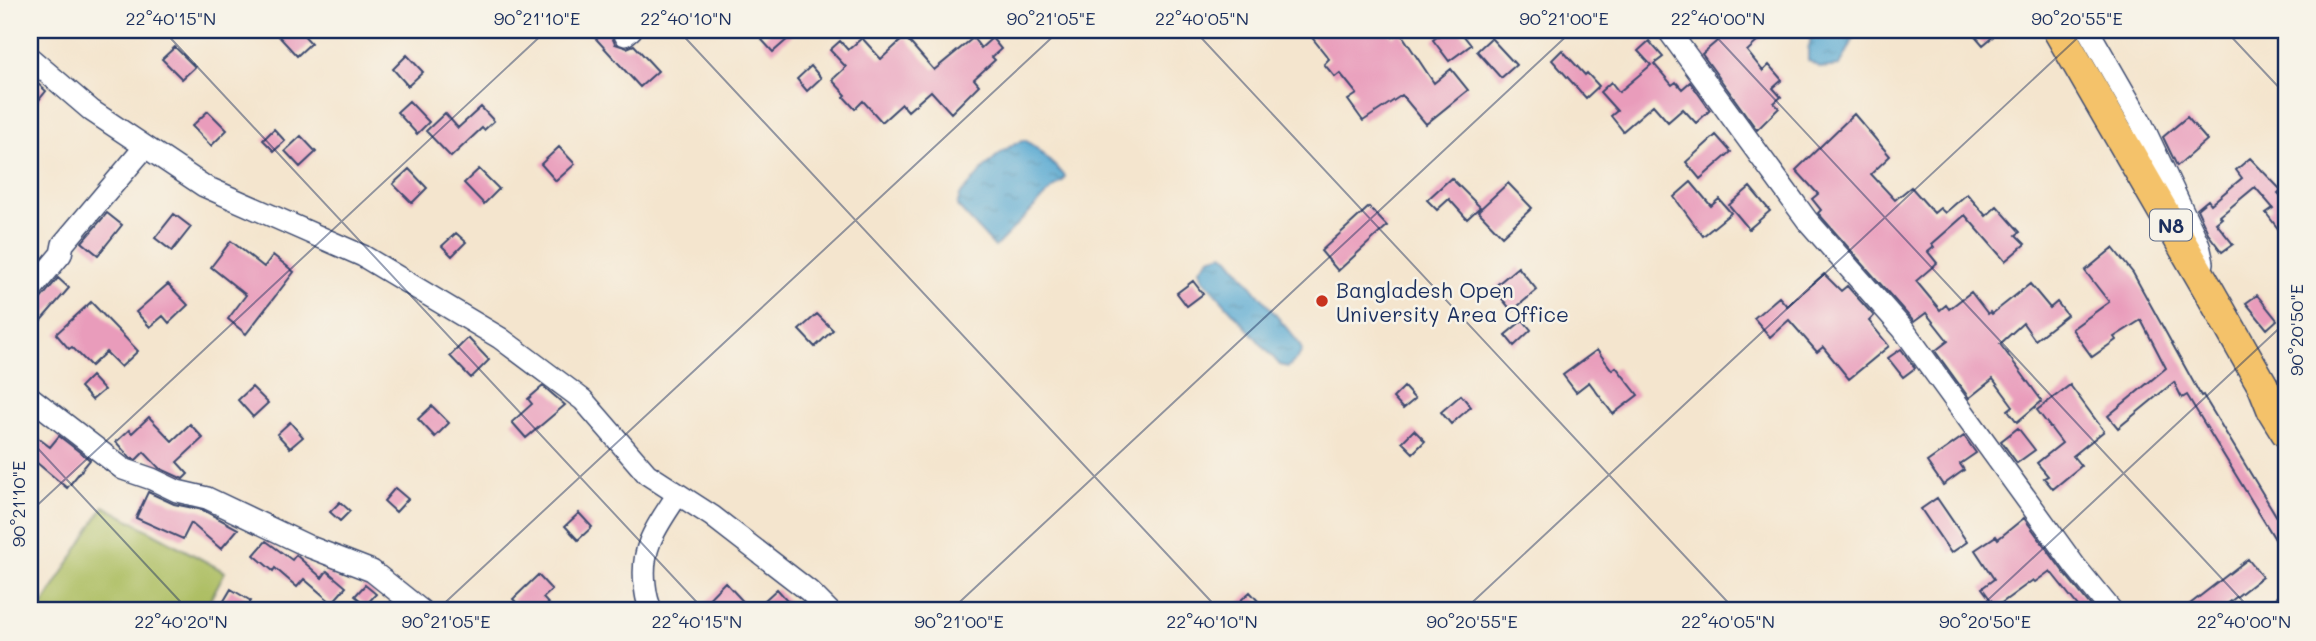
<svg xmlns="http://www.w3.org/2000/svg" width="2316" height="641" font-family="Mali,sans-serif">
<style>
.green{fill:#acbd61;stroke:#647660;stroke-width:2}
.water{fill:url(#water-ripples);stroke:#386c98;stroke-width:2}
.building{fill:#e99cbb}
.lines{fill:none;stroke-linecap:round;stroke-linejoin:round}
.minor-casing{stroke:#3c4a6f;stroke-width:24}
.highway-casing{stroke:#3c4a6f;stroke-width:33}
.minor{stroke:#fff;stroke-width:21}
.highway{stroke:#f4c26a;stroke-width:30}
.ticks{fill:none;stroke:#1b2f5e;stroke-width:2;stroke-opacity:0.45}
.poi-dot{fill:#c8321e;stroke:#f7f3e8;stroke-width:2.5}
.labels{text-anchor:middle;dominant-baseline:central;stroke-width:5;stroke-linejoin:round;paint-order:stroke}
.shield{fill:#f7f3e8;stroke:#5d6a87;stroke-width:2}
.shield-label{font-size:19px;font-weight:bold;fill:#1b2f5e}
.poi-label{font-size:21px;fill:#1b2f5e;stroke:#f7f3e8;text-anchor:start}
.neatline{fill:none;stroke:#1b2f5e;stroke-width:2.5}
.ticks-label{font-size:18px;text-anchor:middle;fill:#1b2f5e}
</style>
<defs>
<pattern id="water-ripples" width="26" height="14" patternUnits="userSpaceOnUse" patternTransform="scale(1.75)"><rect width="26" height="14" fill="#56a8d1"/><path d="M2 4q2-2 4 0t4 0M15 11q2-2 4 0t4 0" fill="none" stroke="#4689ad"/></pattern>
</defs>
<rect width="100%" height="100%" fill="#f7f3e8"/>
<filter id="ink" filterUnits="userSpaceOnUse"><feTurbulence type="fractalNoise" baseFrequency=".0143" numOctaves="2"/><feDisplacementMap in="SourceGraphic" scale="14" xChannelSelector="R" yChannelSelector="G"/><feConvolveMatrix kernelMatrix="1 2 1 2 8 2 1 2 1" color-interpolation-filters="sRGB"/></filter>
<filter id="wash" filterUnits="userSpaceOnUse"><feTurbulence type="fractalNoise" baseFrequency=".00686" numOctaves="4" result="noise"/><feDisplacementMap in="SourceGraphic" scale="28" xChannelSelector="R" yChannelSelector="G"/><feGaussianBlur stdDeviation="1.57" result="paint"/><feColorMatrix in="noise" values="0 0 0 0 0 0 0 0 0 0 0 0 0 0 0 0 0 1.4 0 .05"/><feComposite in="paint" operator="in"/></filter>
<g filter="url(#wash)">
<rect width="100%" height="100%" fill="#f4e5ce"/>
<path class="green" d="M104,506L225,572L204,611H39Z"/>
<path class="water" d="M1814,30H1858L1840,66L1820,68L1808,60V49Z
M1025,140L1036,148L1065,176L1063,181L1051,190L995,247L957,206L960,195C979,175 998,148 1025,140Z
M1223,254L1229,258L1298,342L1302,350L1298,358L1288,367L1280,365L1203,279L1200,269L1210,258Z"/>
<g id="blocks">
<path class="building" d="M273,30H299L311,43L297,56Z
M588,30H613L612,37L615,44L627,48L634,45L658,71L640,87Z
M772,30H798L773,52L762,40Z
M1306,30H1387L1393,37L1400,32L1434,83L1451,69L1468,90L1426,124L1402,95L1363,121L1348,100L1357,94L1340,73L1335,77L1324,64L1329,59Z
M1446,30H1459L1471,45L1449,61L1433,40Z
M1730,30H1770L1747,51L1763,71L1769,65L1782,80L1773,88L1781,97L1774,103L1779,108L1757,130L1702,54Z
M1970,30H2001L1983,45Z
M905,37L934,70L973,38L981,48L992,38L1001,49L992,57L995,60L974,79L979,85L951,113L931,91L908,111L902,104L882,122L863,101L855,109L844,97L846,95L832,80L846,67L830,50L840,41L848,50L862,38L881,59Z
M1491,38L1516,65L1501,78L1477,51Z
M1649,41L1663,57L1654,64L1672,85L1676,82L1682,89L1690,82L1710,110L1696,123L1683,109L1668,122L1653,105L1623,131L1611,116L1617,111L1600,92L1611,82L1619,92L1651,65L1638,51Z
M175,47L195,67L182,79L162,59Z
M1562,50L1585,75L1587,73L1599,86L1586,98L1552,60Z
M407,55L423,72L408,86L393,69Z
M811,66L821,78L807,91L797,79Z
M30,77L46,91L30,111Z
M409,101L429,122L417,134L397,112Z
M481,107L494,121L484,130L482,128L451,157L426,131L445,113L458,128Z
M208,111L227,130L211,146L192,126Z
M1854,114L1890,156L1871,174L1895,200L1911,187L1934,213L1940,208L1945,213L1967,194L1986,216L1997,206L2020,232L2016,235L2025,244L2005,261L1965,215L1932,244L1934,247L1928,252L1937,263L1916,281L1940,310L1946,305L1949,309L1971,292L1988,314L1990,312L1992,314L2030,284L2050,308L2057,302L2067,315L2035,340L2023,323L2000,344L2042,401L2017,422L2008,410L2013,406L1993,379L1969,398L1935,351L1948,341L1926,313L1914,322L1818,213L1821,210L1812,199L1818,194L1796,170Z
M2187,117L2207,140L2177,166L2163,137Z
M274,129L285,141L274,151L263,140Z
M1716,135L1731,152L1700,179L1686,162Z
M301,136L316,152L300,167L285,151Z
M559,147L575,164L556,181L541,164Z
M2250,158L2281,190L2278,193L2284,199L2286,197V239L2266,213L2273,208L2255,187L2220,216L2222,218L2216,223L2233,244L2222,252L2209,235L2197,209L2208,200L2211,204L2242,178L2236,170Z
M409,169L427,188L412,203L393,184Z
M479,169L499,189L484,204L464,183Z
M1451,178L1480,207L1467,219L1449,199L1437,210L1427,200Z
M1691,182L1711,206L1719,199L1731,213L1703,236L1674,197Z
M1508,183L1532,208L1502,236L1478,211Z
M1750,187L1770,211L1749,229L1729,205Z
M1369,207L1387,226L1338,271L1321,251Z
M107,213L122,225L98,255L82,242Z
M174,214L191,227L172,251L155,238Z
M456,233L466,242L452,256L442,246Z
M231,241L264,267L273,255L294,272L246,334L228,319L246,295L211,267Z
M2113,248L2133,273L2201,396L2203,395L2286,532L2275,539L2187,395L2182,398L2174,382L2118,428L2108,416L2166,368L2141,320L2114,337L2116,340L2092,357L2072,329L2109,302L2085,271Z
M1518,267L1537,290L1512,311L1493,288Z
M1824,274L1841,291L1847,286L1874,316L1869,321L1889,346L1849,379L1823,347L1817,352L1789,320L1770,337L1754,318L1779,297L1787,306Z
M58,278L69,288L30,333V304L40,300Z
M1193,281L1203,294L1187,306L1177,293Z
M168,284L188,305L169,323L163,316L150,327L136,312Z
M2257,295L2277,320L2267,329L2246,303Z
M91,302L138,351L121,367L106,352L91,366L72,347L69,349L56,334Z
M817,314L833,330L815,347L799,330Z
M1523,320L1531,330L1514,346L1505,335Z
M468,338L489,360L471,378L450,356Z
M1901,349L1915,368L1903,377L1888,358Z
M1597,350L1612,370L1616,367L1638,395L1613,414L1589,382L1576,392L1563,375Z
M91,376L104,390L92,400L80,387Z
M2070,385L2104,431L2073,456L2081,466L2053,489L2044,478L2048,476L2037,463L2062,443L2037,410Z
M543,386L565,405L526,438L512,422L532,404L528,399Z
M252,387L268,403L253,417L238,400Z
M1404,387L1415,399L1403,409L1393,398Z
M1461,395L1471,407L1451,424L1441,412Z
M432,406L449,423L435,437L418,419Z
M149,417L172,441L190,424L203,438L177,462L188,474L183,479L159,468L144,452L136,460L130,458L116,442L129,430L132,433Z
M290,422L303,437L290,448L277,434Z
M2018,428L2035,450L2017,463L2001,441Z
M1414,430L1425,441L1413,453L1402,442Z
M30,432L50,447L59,436L90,460L67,488L30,457Z
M1964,436L1976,453L1960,464L1964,470L1943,485L1927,462Z
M395,488L408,499L396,512L384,501Z
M148,492L174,504L203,510L238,529L221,549L191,523L183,539L136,518Z
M1937,498L1967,542L1951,553L1921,509Z
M340,502L350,511L340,521L330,512Z
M579,513L592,527L578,540L565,526Z
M2024,518L2065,574L2095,611H2082L2050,571L2035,582L2033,580L1996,607L1982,588L1994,579L1975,550L1996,536L1998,539Z
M266,541L292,560L296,555L322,578L327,571L346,587L332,603L304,579L297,587L275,568L273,571L254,555Z
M2248,559L2262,577L2226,605L2230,611H2181Z
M538,575L552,590L543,598L555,611H524L513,599Z
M725,582L752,611H697Z
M365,585L376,594L366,605L355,596Z
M231,589L251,601L245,611H218Z
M777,589L797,611H753Z
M1250,592L1267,611H1229Z"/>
</g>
</g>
<g filter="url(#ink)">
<use href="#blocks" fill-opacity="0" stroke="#3c4a6f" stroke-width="2"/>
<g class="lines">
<g class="minor-casing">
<path id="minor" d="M1668,30L1807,220L1903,329L2075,566L2112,611
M2088,30L2141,122L2199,245L2203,263
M625,35L631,30
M30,58L92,111L204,186L363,256L500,338L583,400L647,474L712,516L809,591L829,611
M30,291L61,254L63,244L145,147
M30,397L123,469L152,479L177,491L207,498L310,547L372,571L422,611
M652,611C647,602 646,595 645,585C640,546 658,525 678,494"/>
</g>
<g class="highway-casing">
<path id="highway" d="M2058,30L2208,289L2263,386L2273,411L2286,432
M2285,611L2286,610"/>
</g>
<use href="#minor" class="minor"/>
<use href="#highway" class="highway"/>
</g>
</g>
<path class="ticks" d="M163,30L705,611M678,30L1220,611M1194,30L1736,611M1710,30L2252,611M2225,30L2286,95M30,33L34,30M30,440L189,611M30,512L547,30M436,611L1060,30M950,611L1573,30M1463,611L2086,30M1976,611L2286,322"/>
<circle class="poi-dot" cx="1322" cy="301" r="7"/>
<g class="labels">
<rect class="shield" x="2150" y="209.5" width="42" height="31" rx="5"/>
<g class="shield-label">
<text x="2171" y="225">N8</text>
</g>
<g class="poi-label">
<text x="1336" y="289">Bangladesh Open<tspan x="1336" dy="24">University Area Office</tspan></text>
</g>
</g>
<rect width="2316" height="641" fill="none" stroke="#f7f3e8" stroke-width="77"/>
<rect x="38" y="38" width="2240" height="564" class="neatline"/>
<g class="ticks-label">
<text x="171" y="25">22°40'15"N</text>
<text x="537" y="25">90°21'10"E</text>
<text x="686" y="25">22°40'10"N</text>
<text x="1051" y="25">90°21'05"E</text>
<text x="1202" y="25">22°40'05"N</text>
<text x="1564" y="25">90°21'00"E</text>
<text x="1718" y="25">22°40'00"N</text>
<text x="2077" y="25">90°20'55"E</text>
<text transform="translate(2297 330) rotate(-90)" y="6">90°20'50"E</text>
<text transform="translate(19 504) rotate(-90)" y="6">90°21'10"E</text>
<text x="181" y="628">22°40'20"N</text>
<text x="446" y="628">90°21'05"E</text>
<text x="697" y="628">22°40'15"N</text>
<text x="959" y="628">90°21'00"E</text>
<text x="1212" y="628">22°40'10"N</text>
<text x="1472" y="628">90°20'55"E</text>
<text x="1728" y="628">22°40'05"N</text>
<text x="1985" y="628">90°20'50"E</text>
<text x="2244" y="628">22°40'00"N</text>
</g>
</svg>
